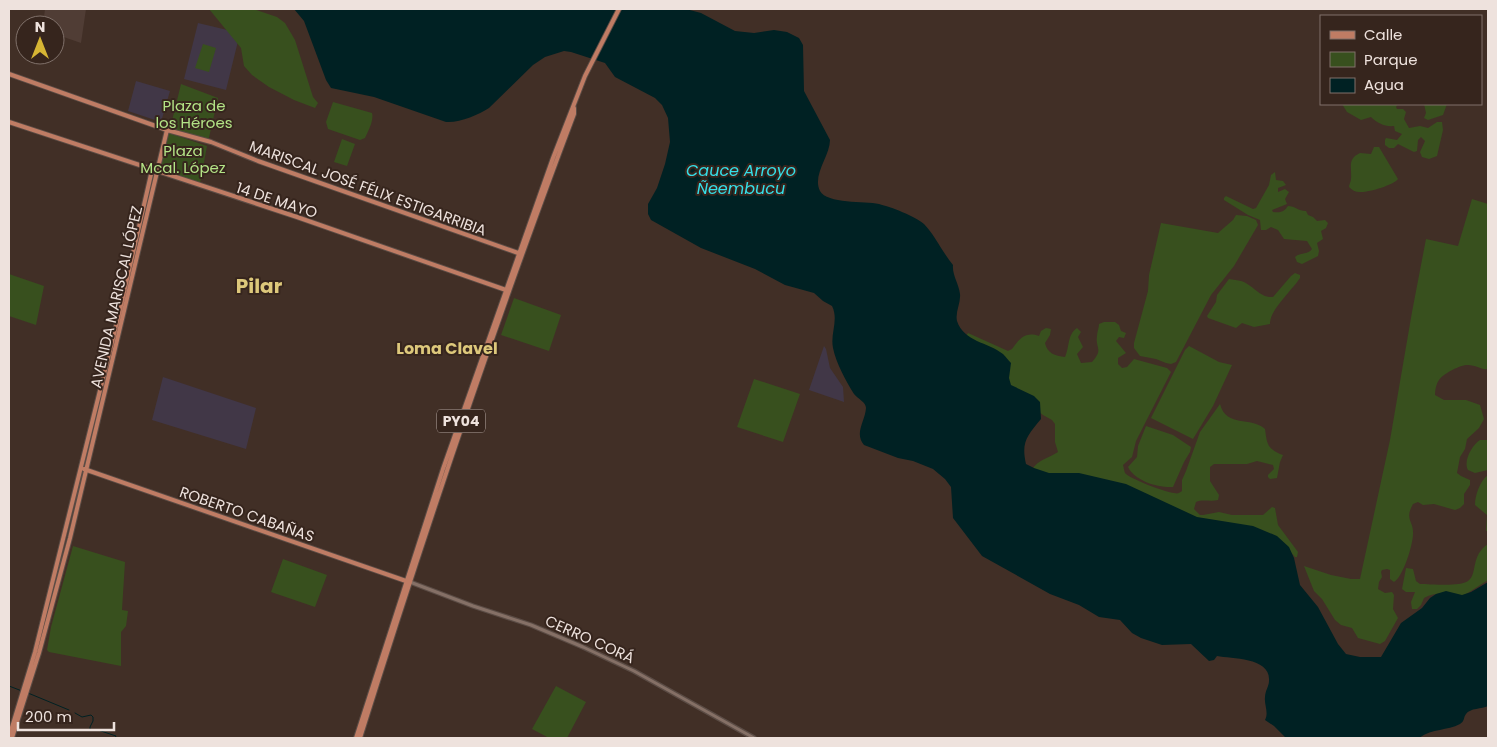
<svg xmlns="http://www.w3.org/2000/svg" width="1497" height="747" font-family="Poppins,sans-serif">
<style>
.education{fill:#413747}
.medical{fill:#503d35}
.green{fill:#38501e}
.water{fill:#002123}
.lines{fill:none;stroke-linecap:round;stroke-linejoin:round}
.stream{stroke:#002123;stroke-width:1}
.minor-casing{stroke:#5b4c45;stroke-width:5.5}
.major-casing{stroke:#5b4c45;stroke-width:6}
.minor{stroke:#857066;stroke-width:3}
.major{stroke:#bf7c64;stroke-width:4}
.labels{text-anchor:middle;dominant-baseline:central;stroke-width:4;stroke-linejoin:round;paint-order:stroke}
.shield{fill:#36251d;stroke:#b7a9a3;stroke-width:1}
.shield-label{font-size:14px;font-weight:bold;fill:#eee2dd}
.park-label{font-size:15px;fill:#b3e386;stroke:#36251d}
.street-label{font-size:15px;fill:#eee2dd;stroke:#36251d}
.water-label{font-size:16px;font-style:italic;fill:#35dfe8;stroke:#36251d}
.neighbourhood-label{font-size:16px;font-weight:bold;fill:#ddc87b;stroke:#36251d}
.district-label{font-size:20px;font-weight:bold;fill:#ddc87b;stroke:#36251d}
</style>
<rect width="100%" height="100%" fill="#412f26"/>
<path class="education" d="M198,23L240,33L226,90L184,79Z
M136,81L170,91L161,122L128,111Z
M824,346L826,349L830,368L843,387L844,402L809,390Z
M163,377L256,408L246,449L152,420Z"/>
<path class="medical" d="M45,9H86L81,43L55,34V25H43Z"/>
<path class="green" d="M209,9H253L277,17L285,23L295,40L313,97L318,103L315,108L294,100L269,87L252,75L244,66L241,48Z
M203,44L216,48L209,72L195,68Z
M181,84L218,98L208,142L170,129Z
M333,102L372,113C374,121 368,131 365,138L360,140L328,129L326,122Z
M1342,104H1398L1396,107L1397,109H1403L1406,112L1404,119L1409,128L1420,126L1428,128L1437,122H1442L1443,130L1437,156L1429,159L1422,157L1420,152L1425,141L1421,137L1418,140L1417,151L1414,152L1398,144L1394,148H1389L1385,145V140L1386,138L1397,140L1402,134L1395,131L1394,126C1385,127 1377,123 1371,117L1361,120L1347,112Z
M1424,104H1447L1443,115L1428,120L1424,118L1426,113Z
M169,133L207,146L200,184L160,171Z
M342,139L355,144L347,166L334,162Z
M1374,147H1379L1398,179C1394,185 1367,193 1360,192C1355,192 1352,190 1349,187C1349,184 1351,182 1351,179C1352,167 1347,159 1360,153L1371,154Z
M1275,172L1276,180L1283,181L1286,185L1278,188V192L1285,189L1289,192L1285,199L1287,204L1272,210L1273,212C1280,213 1284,212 1288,206C1295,206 1298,211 1306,211L1308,215L1313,217L1317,221L1325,220L1328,223L1326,228L1321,231L1323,239L1317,243L1319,251L1318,256L1302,264L1297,262L1295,257C1300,252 1308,255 1312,249L1307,241L1284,239L1278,230L1271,227L1266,230H1261L1260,220L1248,215L1224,200V198L1226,196L1253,209L1256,208L1269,185L1271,175Z
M1472,199L1488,204V369C1481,370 1476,365 1468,365C1460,365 1444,373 1439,380C1436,384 1435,390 1435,395L1444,400H1466L1480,405L1484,419L1479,428L1467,439L1465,449L1460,457L1457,473L1461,476L1470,480V485L1464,494V504L1460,508L1455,510L1434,504L1423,505L1418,502L1413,504C1404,520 1414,521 1413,534C1413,545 1403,577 1394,582L1390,579V570L1387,569L1382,570L1381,572L1382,577L1379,582L1378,589L1385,593L1392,592L1394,595L1393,609L1398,618L1385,641L1380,644L1358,638L1352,628L1341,625L1335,620L1322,599L1314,591L1304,566L1331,575L1351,579H1360L1390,440L1412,312L1426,239L1458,246Z
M1236,215L1247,216L1256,220L1258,225L1234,266L1211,295L1176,362L1171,364L1166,363L1156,359L1140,356L1134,348V343L1148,291L1149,275L1161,223L1218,233L1233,220Z
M1295,273L1300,275V278C1293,289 1269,311 1270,324L1254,327L1242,323L1236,328L1208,318L1207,316L1216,302L1217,295L1229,279C1233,280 1238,280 1241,281C1254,285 1259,298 1273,297L1291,276Z
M9,274L44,286L36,325L9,316Z
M514,298L561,315L549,351L501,335Z
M1104,322H1115L1119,325L1121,331L1126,333L1124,338L1119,337L1116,341L1126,353L1118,358V364L1122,368L1127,367L1134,359L1167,368L1171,372L1136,441L1132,457L1123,465C1124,468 1124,471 1125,473C1128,478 1167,493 1174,493C1178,494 1179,493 1182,491V480L1186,471L1200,432L1220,404C1226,428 1251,416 1265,429C1267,444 1267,449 1283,455L1280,462L1277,478L1270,479L1268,477V475L1274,469L1273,465L1257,461L1247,464H1214L1210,467V481L1219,495L1218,500C1211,502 1202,499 1196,502L1194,509L1200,515H1203L1219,512L1232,515H1263L1272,507L1275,508L1278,525L1298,552L1297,557H1295L1288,549L1032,470C1037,460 1049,458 1058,452L1055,442V424L1052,420L1043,415L1026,402L965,338L968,333L1008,351L1012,349C1019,339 1025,331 1039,336L1041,331L1046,328L1051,329L1050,335L1045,343C1047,353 1055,356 1065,357C1070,346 1067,335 1077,328L1081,332L1078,337L1083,347L1077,354L1081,363L1092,362C1104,348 1095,349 1097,336C1097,332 1099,328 1099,324Z
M1189,346L1219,362L1232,365L1213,406L1193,439L1151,418L1185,350Z
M754,379L800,394L783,442L737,427Z
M1146,426L1173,435L1191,447L1190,452L1184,462L1173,487C1158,488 1135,481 1128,467L1137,457L1138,446Z
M1480,440H1488V470L1475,473L1468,470C1463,461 1472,445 1480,440Z
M1488,475V531H1486L1487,515L1475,505C1475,495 1480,481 1488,475Z
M1488,544V580L1463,596C1448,594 1437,591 1424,598L1421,605L1417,609H1412L1411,602L1415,592H1406L1402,589L1406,568L1413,569L1416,581L1420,584C1431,584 1460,587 1468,581C1478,574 1470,556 1488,544Z
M73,546L125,562L122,610L128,611L126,626L121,632V666L49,652L47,650L51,627Z
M283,559L327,575L315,607L271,592Z
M556,686L586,702L567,738H549L532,729Z"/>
<path class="water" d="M294,9H686L701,13L735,31L754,33L774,30L787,32L799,38L803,45L804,91L830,140C830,156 812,175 820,191C827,204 865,201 879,204C891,207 915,216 924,224C934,234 943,253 953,265C952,275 959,284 960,294C961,303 955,312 957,321C964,342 988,342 1003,354C1006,357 1008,360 1011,363L1009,378L1011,385L1034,396L1040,402L1041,419C1027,436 1021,442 1026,464L1034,468L1049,473H1079L1126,484L1197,517L1253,526L1277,536L1289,547L1294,558L1300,585L1318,607L1338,644L1346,654L1360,657H1381L1401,623L1422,608L1430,598L1436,594L1446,591L1462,595L1471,592L1488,582V706C1482,709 1470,708 1466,714C1463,718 1465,721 1460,724C1447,731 1433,728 1419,738H1286L1274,726L1265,720C1269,712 1264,705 1265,697C1265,691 1269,686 1269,681C1271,657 1232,659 1217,656L1214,660L1209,661L1191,644L1162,645L1141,638L1132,633L1120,620L1099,617L1079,605L1050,594L982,556L953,518L951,487L945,479L933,469L913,461L898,458L864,445C854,433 865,422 866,408C866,402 858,399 854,394C846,381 836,363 833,348C830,333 839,320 832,306L823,301L814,293L785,285L755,269L701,248L651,220L648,214V204L657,188L665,164L670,142L668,118L662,105L655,98L615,77L605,63L571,52L564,51L545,57L533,65L489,108C478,115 460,123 446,122L374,97L331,88L326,80L304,21Z"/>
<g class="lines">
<path class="stream" d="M9,686L22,691
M28,693L69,710
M75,713L82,717L91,715L93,717V721L90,727V730H98L116,736L115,738"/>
<g class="minor-casing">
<path id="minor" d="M410,582L473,606L531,625L583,647L634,671L754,738"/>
</g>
<g class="major-casing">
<path id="major" d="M9,74L167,130L211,142L258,161L521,254
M9,122L297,217L506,290
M84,469L406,581
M9,737L35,652L120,310L152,170
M12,738L39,653L70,538L167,130
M356,738L443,469L553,158L585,76L619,9
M360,738C426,528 496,320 574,114V108"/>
</g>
<use href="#minor" class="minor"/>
<use href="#major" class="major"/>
</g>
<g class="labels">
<rect class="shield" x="437" y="409.5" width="48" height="23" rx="4"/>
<g class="shield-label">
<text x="461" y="421">PY04</text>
</g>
<g class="park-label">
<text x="194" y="105">Plaza de<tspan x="194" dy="17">los Héroes</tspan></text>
<text x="183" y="150">Plaza<tspan x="183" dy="17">Mcal. López</tspan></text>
</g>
<g class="street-label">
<text transform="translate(368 188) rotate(20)">MARISCAL JOSÉ FÉLIX ESTIGARRIBIA</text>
<text transform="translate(277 200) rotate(18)">14 DE MAYO</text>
<text transform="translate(116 297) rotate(-77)">AVENIDA MARISCAL LÓPEZ</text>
<text transform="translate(247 514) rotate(19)">ROBERTO CABAÑAS</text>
<text transform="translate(590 639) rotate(24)">CERRO CORÁ</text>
</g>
<g class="water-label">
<text x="741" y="170">Cauce Arroyo<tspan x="741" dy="18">Ñeembucu</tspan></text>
</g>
<g class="neighbourhood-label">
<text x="447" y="348">Loma Clavel</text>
</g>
<g class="district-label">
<text x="259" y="286">Pilar</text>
</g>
</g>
<rect width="1497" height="747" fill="none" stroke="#eee2dd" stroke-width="20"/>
<rect x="1320" y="15" width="162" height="90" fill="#36251d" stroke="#80716a"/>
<rect x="1330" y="31" width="25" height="8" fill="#bf7c64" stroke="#80716a"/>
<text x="1364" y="40" font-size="15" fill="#eee2dd">Calle</text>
<rect x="1330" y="52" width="25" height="15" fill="#38501e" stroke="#80716a"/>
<text x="1364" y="65" font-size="15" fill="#eee2dd">Parque</text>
<rect x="1330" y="78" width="25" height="15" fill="#002123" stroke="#80716a"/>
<text x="1364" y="90" font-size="15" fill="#eee2dd">Agua</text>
<g transform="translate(40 40)"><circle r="24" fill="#36251d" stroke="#80716a"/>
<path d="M0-4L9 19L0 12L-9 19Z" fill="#d6b534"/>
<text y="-8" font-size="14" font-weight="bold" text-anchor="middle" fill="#eee2dd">N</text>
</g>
<path d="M18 722v8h96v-8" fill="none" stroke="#eee2dd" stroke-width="2.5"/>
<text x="25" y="722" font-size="15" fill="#eee2dd" stroke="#36251d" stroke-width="4" paint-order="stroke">200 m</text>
</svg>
